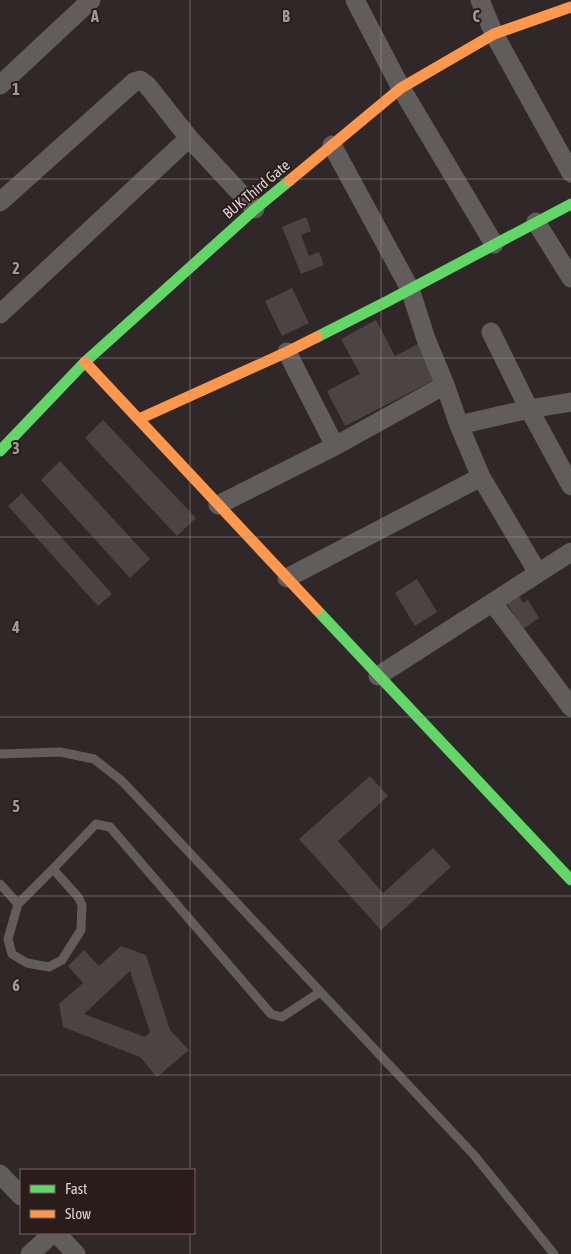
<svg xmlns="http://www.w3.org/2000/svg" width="571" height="1254" font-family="'Asap Condensed',sans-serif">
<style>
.building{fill:#4a4445;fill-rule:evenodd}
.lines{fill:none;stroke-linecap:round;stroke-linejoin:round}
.lane{stroke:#605d5c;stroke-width:9}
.street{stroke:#605d5c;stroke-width:19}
.fast{stroke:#63d668;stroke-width:11}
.slow{stroke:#ff974d;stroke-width:11}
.grid{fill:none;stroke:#a19897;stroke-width:1;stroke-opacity:0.55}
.labels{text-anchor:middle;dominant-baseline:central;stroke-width:4;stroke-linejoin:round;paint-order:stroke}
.street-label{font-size:15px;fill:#ded4d3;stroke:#2a1c1b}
.grid-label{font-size:16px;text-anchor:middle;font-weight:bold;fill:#a19897;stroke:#2a1c1b;stroke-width:4;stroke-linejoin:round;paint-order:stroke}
</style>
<rect width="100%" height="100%" fill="#302828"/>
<path class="building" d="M306,217L311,231L301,235L309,256L319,252L324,265L301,274L282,227Z
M292,288L309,323L282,336L265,301Z
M376,320L395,356L418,344L436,379L345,426L327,391L360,374L341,339Z
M103,420L196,518L177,536L85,438Z
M60,461L150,559L130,578L41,480Z
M22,493L112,594L98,606L8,506Z
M417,579L437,612L415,626L395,593Z
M518,594L523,603L528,600L539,618L523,629L506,602Z
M370,776L388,796L338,841L383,893L433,848L451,867L381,930L299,839Z
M121,946L146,955L170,1030L189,1050L157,1077L140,1057L63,1027L59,1004L83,983L68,966L84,950L99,966ZM130,971L150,1032L145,1037L84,1014Z"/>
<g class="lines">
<path class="lane" d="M0,754L60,752L94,759L122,781L474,1155L554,1254
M0,884L18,904L53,869L96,824L110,827L271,1014L282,1017L320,992
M18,904L8,939L12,954L27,963L49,967L62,960L81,930L82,905L78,897L53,869"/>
<path class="street" d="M355,0L401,88L494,244
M480,0L494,34L571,173
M0,85L91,0
M332,145L410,289L426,339L445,385L459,425L481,477L538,573
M0,202L134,82L140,80L147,85L189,138L255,209
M536,222L571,278
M0,314L189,138
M491,332L529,409L571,486
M287,352L335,446
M459,425L529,409L571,402
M218,505L335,446L445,385
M287,578L481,477
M493,603L571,707
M378,676L571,552
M0,1174L21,1196
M56,1233L76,1254
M30,1254L53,1233"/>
<path class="fast" d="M317,337L388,301L571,204
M0,451L85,362L255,209L289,181
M317,610L571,880"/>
<path class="slow" d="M289,181L401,88L494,34L571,7
M85,362L317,610
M139,419L287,352L317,337"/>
</g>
<path class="grid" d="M190,0V1170M381,0V1254M0,179H571M0,358H571M0,537H571M0,717H571M0,896H571M0,1075H571M190,1233V1254"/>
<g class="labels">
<g class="street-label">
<text transform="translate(256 189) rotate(-40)">BUK Third Gate</text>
</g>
</g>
<g class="grid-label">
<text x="95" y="22">A</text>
<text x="286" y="22">B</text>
<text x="476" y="22">C</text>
<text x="16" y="95">1</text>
<text x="16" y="274">2</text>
<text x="16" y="454">3</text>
<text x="16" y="633">4</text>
<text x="16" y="812">5</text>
<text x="16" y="991">6</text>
</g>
<rect x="20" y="1169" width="175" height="65" fill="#2a1c1b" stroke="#726665"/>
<rect x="30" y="1185" width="25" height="8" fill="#63d668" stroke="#726665"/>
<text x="65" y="1194" font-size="15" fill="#ded4d3">Fast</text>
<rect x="30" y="1210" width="25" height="8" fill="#ff974d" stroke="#726665"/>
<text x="65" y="1219" font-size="15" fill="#ded4d3">Slow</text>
</svg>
